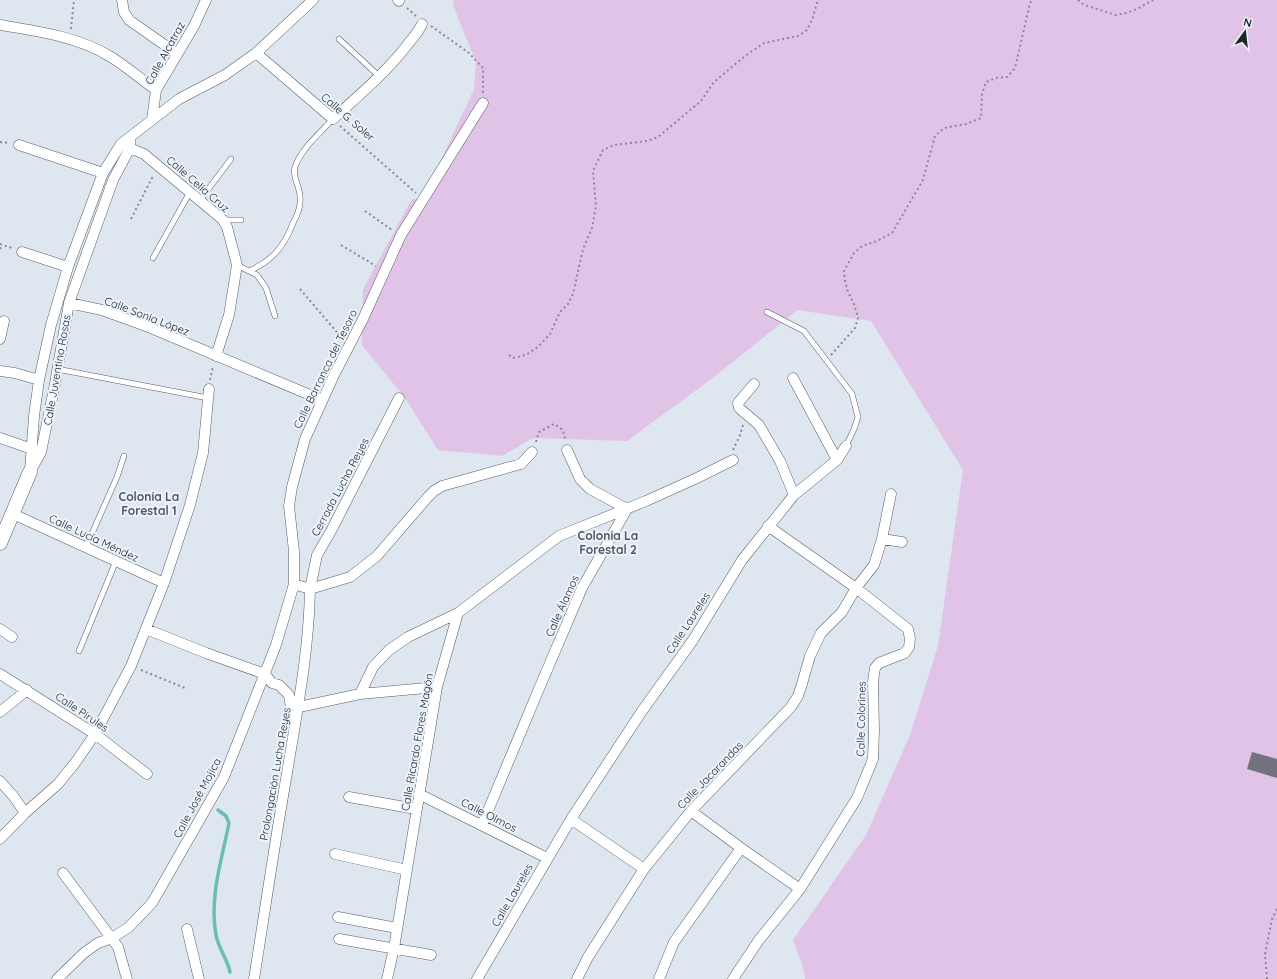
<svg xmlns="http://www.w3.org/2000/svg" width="1277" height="979" font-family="Quicksand,sans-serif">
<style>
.green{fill:#e0c3e7}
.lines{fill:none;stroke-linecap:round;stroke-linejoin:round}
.stream{stroke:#69beb5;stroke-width:3.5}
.building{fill:#73737d}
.lane-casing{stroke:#575d65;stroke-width:6}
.street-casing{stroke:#575d65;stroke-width:11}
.secondary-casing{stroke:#575d65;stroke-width:15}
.path{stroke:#868c92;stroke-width:2;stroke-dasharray:2 3;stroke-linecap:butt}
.lane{stroke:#fff;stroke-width:5}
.street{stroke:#fff;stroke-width:10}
.secondary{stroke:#fff;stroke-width:14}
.labels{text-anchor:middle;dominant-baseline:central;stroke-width:4;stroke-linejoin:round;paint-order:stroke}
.street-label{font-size:11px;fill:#222528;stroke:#ebf3fc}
.neighbourhood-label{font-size:12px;font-weight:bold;fill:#50575e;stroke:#ebf3fc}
</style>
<rect width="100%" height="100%" fill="#dee6ef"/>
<path class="green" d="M454,0H1277V979H805L803,967L793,940L866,835L910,735L938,646L963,470L871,321L798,310L714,377L627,441L533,438L502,456L438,450L405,398L362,345L363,289L412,199H423L474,89L476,62L453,5Z"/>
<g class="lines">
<path class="stream" d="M218,810L226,816L229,823C222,859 209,898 216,935C218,947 229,963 230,972"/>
</g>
<path class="building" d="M1252,752L1277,759V778L1247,769Z"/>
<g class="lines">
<g class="lane-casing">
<path id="lane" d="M339,39L380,77
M200,200L231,159
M223,220H241
M153,258L190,192
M237,265L257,275L266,288L275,316
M249,271C272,261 284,247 293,223C297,216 301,205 300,197C300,186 292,178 295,167C301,149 320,133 333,119
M767,312L804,331L852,394L858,417L854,429L846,446
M57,369L208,398
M86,547L117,477L124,456
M79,651L116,561"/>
</g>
<g class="street-casing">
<path id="street" d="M122,0L124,12L129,20L176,53
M398,0L399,1
M0,25C37,31 79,37 111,57C127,67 141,79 156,90
M256,53L333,119C359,95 386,73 408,44C413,38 419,31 422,24
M152,120L156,90L194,26L206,0
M19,145L103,173
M123,145L144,154L216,214L223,220L227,227L237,265L229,315L216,356
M22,252L68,267
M69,303L102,310L146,326L322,400
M0,339L4,321
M0,371L15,373L39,380
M793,378L837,460
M754,384L738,403L739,408L759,425L780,461L794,495
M399,398L331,531L317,555L310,589L350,577L377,556L427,498L434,491L442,486L521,464L532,452
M0,438L38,451
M567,450L580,479L590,489L627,509
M31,470L41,452L54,389L69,303L113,180L130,148V137
M30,472L34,416L39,380L51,325L68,267L103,173L121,144L179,99L225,75L256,53L313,0
M13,514L164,583
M882,539L902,542
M0,629L12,637
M146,629L206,653L265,674L272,683L279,685L289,695L293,721
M0,674L95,734L147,774
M360,694L373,667L389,650L408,637L458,613L559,536L646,501L697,478L733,460
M299,707L360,694L437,687
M0,712L27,690
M0,781L14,797L25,813
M419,794L547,858
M349,797L416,809
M691,811L741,848L800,889
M571,819L644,869
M482,825L541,684L582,588L627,509
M0,839L25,813L58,784L75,763L95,734L131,666L164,583L190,505L203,453L209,389
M335,854L407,870
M63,873L118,947L127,979
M338,917L397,928
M187,929L199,979
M339,939L431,955
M57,979L84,953L98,943L112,938L129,927L152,903L224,777L276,645L294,584V551L289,506L292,487L305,439L334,375L363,319L401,235L483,103
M254,979C265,910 275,841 287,773C297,712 309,651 310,589L294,584
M387,979L394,948L437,687L458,613
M477,979L571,819L642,711L693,640L742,560L794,495L837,460L846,446
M577,979L588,957L644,869L691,811L791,707L798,696L802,684L810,656L821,633L842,612L856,588L874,565L882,539L891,494
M659,979L674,942L741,848
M733,979L759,940L800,889L857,798L873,759L874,730L873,681L875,668L879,663L905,653L909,647L910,639L908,629L856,588L768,526"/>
</g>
<g class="secondary-casing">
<path id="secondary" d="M0,543L30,472"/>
</g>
<path class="path" d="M1078,0L1084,5L1116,15L1126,13L1137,9L1153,0
M407,8L416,16
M431,26L469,53L483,68V93
M71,29L74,0
M340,126L416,193
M0,142L10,143
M365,211L392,230
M131,219L153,176
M0,244L12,248
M341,245L376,266
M0,249L2,245
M300,289L341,337
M509,355L513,358L526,355L538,347L550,334L560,312L568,304L573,294L583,249L592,228L596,206L593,171L603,150L614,145L647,141L658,137L701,101L714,82L745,56L764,43L798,36L807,30L812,20L818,0
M831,355L855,328L858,318L854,304L848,292L845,281L844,271L854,253L862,246L877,241L892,233L923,180L935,136L944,128L966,124L981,118L982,94L986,82L996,78L1007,77L1015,68L1030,3L1032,0
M210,380L213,366
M536,442L539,432L554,424L563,430L565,439
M733,450L740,435L743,425
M141,670L185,688
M1267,979L1265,954L1272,919L1277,909"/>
<use href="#lane" class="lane"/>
<use href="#street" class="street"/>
<use href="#secondary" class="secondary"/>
</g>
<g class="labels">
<g class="street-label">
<text transform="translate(165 53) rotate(-61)">Calle Alcatraz</text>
<text transform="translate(348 117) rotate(41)">Calle G. Soler</text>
<text transform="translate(198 184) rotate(41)">Calle Celia Cruz</text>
<text transform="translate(147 316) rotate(21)">Calle Sonia López</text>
<text transform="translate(325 369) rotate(-64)">Calle Barranca del Tesoro</text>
<text transform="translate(57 370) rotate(-80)">Calle Juventino Rosas</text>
<text transform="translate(340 487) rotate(-62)">Cerrada Lucha Reyes</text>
<text transform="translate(94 538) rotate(25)">Calle Lucía Méndez</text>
<text transform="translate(562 606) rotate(-66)">Calle Álamos</text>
<text transform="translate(688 623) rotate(-57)">Calle Laureles</text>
<text transform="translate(82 712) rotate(34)">Calle Pirules</text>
<text transform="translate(861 719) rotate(-89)">Calle Colorines</text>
<text transform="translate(417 742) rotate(-80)">Calle Ricardo Flores Magón</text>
<text transform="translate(275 774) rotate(-80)">Prolongación Lucha Reyes</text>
<text transform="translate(710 775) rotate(-46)">Calle Jacarandas</text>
<text transform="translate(197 798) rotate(-62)">Calle José Mojica</text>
<text transform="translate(489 815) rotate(27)">Calle Olmos</text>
<text transform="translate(512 895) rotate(-60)">Calle Laureles</text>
</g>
<g class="neighbourhood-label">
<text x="149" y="496">Colonia La<tspan x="149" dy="14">Forestal 1</tspan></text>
<text x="608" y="535">Colonia La<tspan x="608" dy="14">Forestal 2</tspan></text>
</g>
</g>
<g transform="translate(1245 32) rotate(15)" stroke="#ebf3fc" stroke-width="3" paint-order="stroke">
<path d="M0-3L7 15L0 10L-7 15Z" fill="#222528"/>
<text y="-6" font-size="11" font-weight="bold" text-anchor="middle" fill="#222528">N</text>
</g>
</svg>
